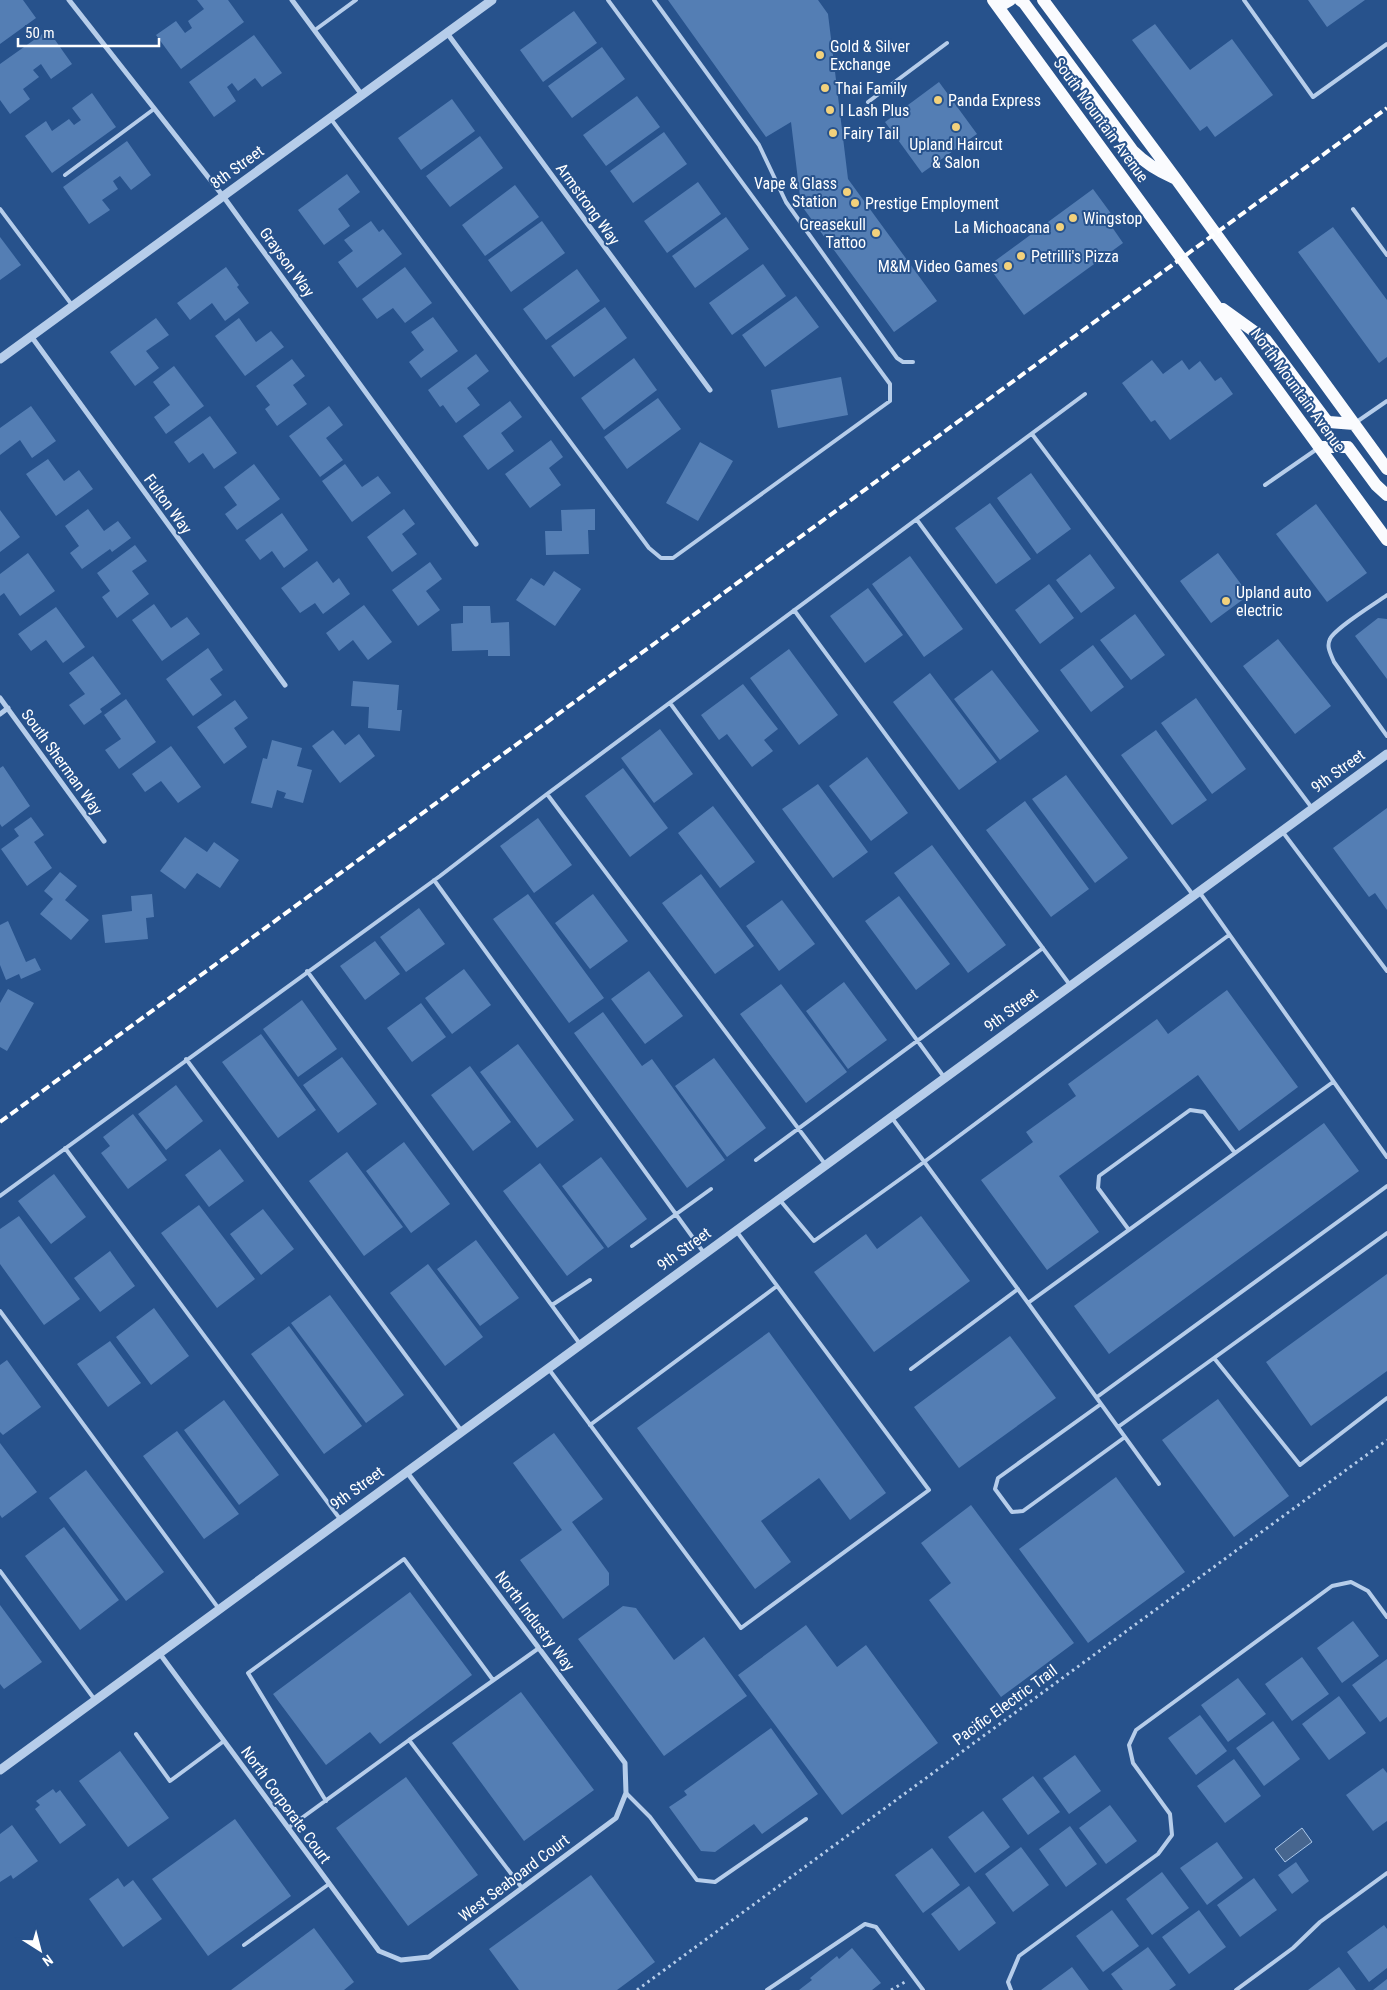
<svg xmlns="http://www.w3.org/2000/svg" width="1387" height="1990" font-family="'Roboto Condensed',sans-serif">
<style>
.water{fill:#47668f;stroke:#abc8ea}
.building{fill:#547eb4}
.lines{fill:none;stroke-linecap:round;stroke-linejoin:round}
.path{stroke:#b6cdea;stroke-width:3;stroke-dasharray:2.5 4;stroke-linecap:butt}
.service{stroke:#b6cdea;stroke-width:4}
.minor{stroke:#b6cdea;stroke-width:5}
.tertiary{stroke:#b6cdea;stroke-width:9}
.primary{stroke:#fafbfe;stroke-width:12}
.rail{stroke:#fff;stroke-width:4;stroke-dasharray:9 4;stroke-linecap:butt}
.poi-dot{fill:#f2d17c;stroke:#27528c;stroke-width:2}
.labels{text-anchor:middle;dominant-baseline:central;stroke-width:4;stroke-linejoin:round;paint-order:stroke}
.poi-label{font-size:16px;fill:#fff;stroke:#27528c;text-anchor:start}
.street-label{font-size:16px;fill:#fff;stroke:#27528c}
</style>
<rect width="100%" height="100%" fill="#27528c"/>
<path class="water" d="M1302,1828L1312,1842L1285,1862L1275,1849Z"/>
<path class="building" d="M0,0H23L36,18L0,44Z
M197,0H228L244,22L181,69L156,35L176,21L185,33L192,28L188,21L204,9Z
M668,0H818L828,14L848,179L937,301L894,332L801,205L791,122L766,137Z
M1308,0H1365L1327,27Z
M574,11L597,43L543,82L520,50Z
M1155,24L1190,70L1232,39L1273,95L1215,137L1207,126L1200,131L1132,40Z
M48,30L72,64L51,79L41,64L33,70L39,77L23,89L30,99L10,114L0,100V64Z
M254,35L282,73L262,87L255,78L238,91L232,83L227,87L236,101L214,117L189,82Z
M602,47L625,79L572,118L548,86Z
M939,82L977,134L922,173L885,122Z
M92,93L116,127L52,173L25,136L46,121L52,131L69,119L74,125L81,120L72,108Z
M637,96L660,127L606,166L583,135Z
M452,99L475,131L421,170L398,138Z
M664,132L687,164L633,203L610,171Z
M480,136L503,168L450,207L426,176Z
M127,141L151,175L131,190L120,176L113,181L118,189L102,200L110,210L89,224L63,187Z
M347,174L360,192L338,209L350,226L324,245L298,210Z
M698,182L721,214L667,253L644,221Z
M515,185L539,217L485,256L462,225Z
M1093,189L1118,223L1112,227L1123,243L1024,315L988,266Z
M726,217L749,249L695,288L672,256Z
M371,221L379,232L383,229L402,254L357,288L338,262L353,251L344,240Z
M542,221L565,253L511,292L488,260Z
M1333,227L1387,300V357L1379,363L1298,252Z
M0,237L21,265L0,280Z
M763,264L786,296L732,335L709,303Z
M226,267L239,285L237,287L249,303L225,321L212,303L190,320L177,303Z
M405,267L432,303L405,323L393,308L377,319L362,299Z
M577,269L600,301L546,340L523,309Z
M796,296L819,327L765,367L742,335Z
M605,307L627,338L574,377L551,346Z
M433,317L458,351L421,378L409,362L424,350L411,332Z
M156,318L169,335L146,351L159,368L135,386L110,352Z
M239,318L256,342L271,331L284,347L245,376L215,336Z
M476,354L489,371L467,388L480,405L456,423L443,405L440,407L428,390Z
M634,358L657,390L604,430L581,398Z
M292,359L305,376L293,385L307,404L277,426L265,409L270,405L256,386Z
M1152,360L1163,374L1182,360L1189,370L1200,361L1215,381L1221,377L1233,394L1170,440L1155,420L1151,422L1122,383Z
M174,366L204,406L166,434L154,417L170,405L153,382Z
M841,377L848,415L778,428L771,390Z
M658,398L681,429L627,469L604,437Z
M510,401L522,417L501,433L514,451L488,470L463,436Z
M31,406L56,441L32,458L20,440L0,455V428Z
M329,406L343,425L326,438L343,460L320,477L289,436Z
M210,416L237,453L214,469L203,453L189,463L174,442Z
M551,440L563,457L549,468L561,485L530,508L505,474Z
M700,442L733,461L698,521L666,503Z
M48,459L64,481L79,470L93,489L56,516L26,474Z
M254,464L280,499L237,530L225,514L237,505L224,487Z
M345,464L362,487L378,476L391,493L352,522L322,481Z
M1031,473L1071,529L1037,554L997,498Z
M990,503L1031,559L996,584L955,528Z
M1316,504L1367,573L1327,602L1276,534Z
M88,509L104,531L118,521L131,538L112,552L110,549L82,569L70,553L79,546L65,526Z
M404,509L415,524L402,534L417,554L392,572L367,537Z
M595,509V530H588L589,554L546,555L545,531H562L561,510Z
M0,510L20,537L0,552Z
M282,513L308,550L284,568L272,551L260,560L245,540Z
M135,545L147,561L132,571L149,594L117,618L102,597L110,591L97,573Z
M28,553L55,591L20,616L4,593L0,596V574Z
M1218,553L1249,595L1211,623L1180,581Z
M1090,554L1115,588L1081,613L1056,580Z
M910,556L963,629L924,657L872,584Z
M317,561L333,583L339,578L350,594L323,614L315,603L300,613L281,588Z
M430,562L442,579L426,591L440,610L418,626L392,590Z
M554,571L581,589L555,626L516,600L531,578L544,586Z
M1049,584L1074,618L1040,644L1015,610Z
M868,588L903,635L865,663L830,616Z
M154,604L171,628L187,617L200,634L162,661L132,620Z
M364,605L392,642L368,660L353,640L339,651L326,633Z
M463,606H490L491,623L509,622L510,656H488V650L452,651L451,624L463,623Z
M56,607L85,647L63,663L46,640L31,651L18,634Z
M1135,614L1165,655L1131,680L1100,640Z
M1378,618L1387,619V679L1355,636Z
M1278,639L1331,706L1295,734L1243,666Z
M1093,645L1124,687L1091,712L1060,670Z
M208,648L223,670L210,679L222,695L193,716L166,679Z
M789,649L838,715L799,745L750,678Z
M93,656L121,694L100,709L102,712L84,725L69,705L85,694L69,673Z
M992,670L1039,731L1000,760L954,699Z
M930,673L997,762L959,790L893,702Z
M353,681L399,685L397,710H402L400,731L368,728L369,707L351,706Z
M743,684L778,729L764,740L773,751L752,767L727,734L719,740L701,715Z
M1196,698L1246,769L1212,794L1161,723Z
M126,699L156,742L119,769L105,750L121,739L104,715Z
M235,700L248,718L234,728L247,747L224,764L197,727Z
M660,729L693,774L654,803L621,758Z
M333,730L345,745L359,734L375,756L340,783L312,746Z
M1156,730L1207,800L1172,825L1121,755Z
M272,740L302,748L297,766L312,770L303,803L284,798L286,793L277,790L272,808L251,803L263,758L267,759Z
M171,746L201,787L178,803L161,781L145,792L132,774Z
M867,757L908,813L871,841L829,786Z
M3,766L30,806L2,827L0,824V768Z
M623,768L668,828L630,857L585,796Z
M1066,775L1128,858L1095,883L1032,799Z
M818,784L868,852L833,878L782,809Z
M1025,801L1089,889L1051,917L986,830Z
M713,806L755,862L720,888L678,833Z
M1387,808V910L1375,893L1369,897L1333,848Z
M31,817L44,835L34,842L52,868L27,886L1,849L19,836L14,829Z
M538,818L572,865L534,893L500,846Z
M185,837L207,852L214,842L239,860L220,888L197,873L185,889L160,871Z
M932,845L1006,945L968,973L894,873Z
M60,872L77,886L65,900L89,920L71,940L40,914L53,899L44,891Z
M701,874L754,946L715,974L662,903Z
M152,894L154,917L146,918L148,939L105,943L102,915L132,911L131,896Z
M528,894L604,998L569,1023L493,919Z
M593,894L628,941L590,969L555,923Z
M899,896L950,964L916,990L865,921Z
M782,900L815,944L779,971L746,926Z
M419,908L445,944L406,972L380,937Z
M8,921L26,962L35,958L41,970L21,979L19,974L6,980L0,965V925Z
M375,941L400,974L365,1000L340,966Z
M464,969L491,1005L452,1034L425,998Z
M649,971L683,1016L645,1044L611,999Z
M844,982L887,1040L848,1069L806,1011Z
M781,984L847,1072L806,1103L740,1014Z
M8,989L34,1003L7,1051L0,1047V1003Z
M1227,990L1298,1087L1239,1131L1198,1075L1059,1176L1099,1232L1047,1270L981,1180L1033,1142L1026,1132L1076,1096L1068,1084L1157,1019L1168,1034Z
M302,1000L337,1049L298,1077L263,1029Z
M421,1003L446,1037L412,1062L387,1028Z
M603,1012L642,1066L652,1059L725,1160L687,1188L574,1033Z
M261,1034L316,1110L278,1138L222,1062Z
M518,1044L574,1120L537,1148L480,1072Z
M342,1057L377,1104L338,1133L303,1085Z
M714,1058L766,1128L727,1157L675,1086Z
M470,1066L511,1122L473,1151L431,1095Z
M176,1085L203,1121L166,1150L138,1114Z
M133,1114L167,1160L128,1189L101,1153L110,1146L103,1137Z
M1324,1123L1359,1171L1109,1354L1074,1306Z
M404,1142L450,1204L411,1233L366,1171Z
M220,1149L244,1181L209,1207L185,1175Z
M347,1152L403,1227L364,1256L309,1181Z
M601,1157L647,1219L608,1248L562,1186Z
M540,1163L604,1248L567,1276L503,1191Z
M54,1174L86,1217L51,1244L18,1201Z
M199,1205L255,1279L217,1308L161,1233Z
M263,1209L294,1249L261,1275L230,1234Z
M19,1216L80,1299L44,1325L0,1264V1229Z
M921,1216L970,1281L874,1352L814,1272L866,1234L877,1249Z
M476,1240L519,1298L480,1326L437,1269Z
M110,1251L135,1286L100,1312L74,1278Z
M428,1264L483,1337L445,1366L390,1293Z
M1387,1274V1371L1311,1426L1266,1362Z
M330,1295L404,1395L366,1423L291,1323Z
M154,1308L189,1356L151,1385L116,1337Z
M289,1326L362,1426L324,1454L251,1354Z
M769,1332L886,1493L850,1520L819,1478L761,1521L791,1562L755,1589L637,1428Z
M1010,1336L1056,1398L959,1468L914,1407Z
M110,1341L141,1383L108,1407L77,1364Z
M7,1360L41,1407L3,1435L0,1432V1365Z
M1218,1399L1289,1496L1234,1537L1162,1440Z
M224,1400L279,1475L239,1505L184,1430Z
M177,1431L239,1514L204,1539L143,1456Z
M554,1433L603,1499L572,1522L609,1573V1585L563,1619L520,1560L562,1530L513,1463Z
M0,1443L37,1492L2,1518L0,1515Z
M86,1470L164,1572L126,1601L49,1498Z
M1116,1477L1185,1572L1088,1643L1019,1549Z
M971,1505L1074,1643L1001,1697L929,1600L951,1583L921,1543Z
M64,1527L119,1600L80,1630L25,1556Z
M410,1592L472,1675L380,1744L370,1732L326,1765L273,1694Z
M0,1605L42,1662L4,1689L0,1684Z
M623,1606L636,1608L674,1660L704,1637L747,1696L664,1756L578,1639Z
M1353,1621L1379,1656L1342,1683L1317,1648Z
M806,1625L837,1667L866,1645L938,1743L842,1815L738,1675Z
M1302,1657L1329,1694L1292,1721L1265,1684Z
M1387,1659V1717L1380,1722L1352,1685Z
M1238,1678L1266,1714L1228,1742L1201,1705Z
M521,1692L594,1790L524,1841L452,1743Z
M1339,1696L1366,1733L1329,1760L1302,1724Z
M1200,1715L1227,1751L1196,1775L1168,1738Z
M1273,1721L1300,1759L1264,1786L1236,1748Z
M771,1728L818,1794L762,1834L754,1824L715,1852L701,1851L669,1807L687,1795L684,1791Z
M120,1751L169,1818L128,1847L79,1781Z
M1075,1755L1101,1791L1069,1814L1043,1778Z
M1234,1759L1261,1796L1225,1823L1197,1786Z
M1383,1768L1387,1773V1821L1373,1831L1346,1795Z
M1033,1776L1060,1812L1028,1835L1002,1799Z
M406,1777L478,1875L408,1926L336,1828Z
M53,1789L56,1793L60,1790L86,1825L60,1844L35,1809L40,1805L36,1801Z
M1110,1805L1137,1841L1106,1864L1079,1828Z
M983,1811L1010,1847L975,1873L948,1837Z
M235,1819L291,1896L208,1956L152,1879Z
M12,1825L38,1861L13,1879L11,1875L0,1882V1834Z
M1070,1826L1097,1864L1066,1887L1039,1849Z
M1217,1842L1243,1878L1207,1905L1180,1868Z
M1021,1847L1049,1885L1013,1912L985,1874Z
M932,1848L960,1885L923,1913L895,1875Z
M1296,1862L1309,1881L1292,1894L1278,1875Z
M1162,1872L1189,1908L1152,1935L1126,1899Z
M591,1875L655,1962L617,1990H519L489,1949Z
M118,1878L124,1887L133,1880L162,1919L123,1947L89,1899Z
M1254,1878L1277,1910L1240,1937L1217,1905Z
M969,1886L996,1923L959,1951L931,1914Z
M1112,1910L1139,1946L1103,1972L1076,1936Z
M1199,1910L1226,1947L1189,1974L1162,1937Z
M1384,1925L1387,1929V1968L1369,1982L1347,1952Z
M314,1928L354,1982L344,1990H231Z
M1148,1947L1176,1985L1169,1990H1123L1111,1974Z
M852,1948L881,1983L872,1990H799L812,1980L810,1978L837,1956L839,1959Z
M1072,1967L1089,1990H1041Z
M1339,1967L1356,1990H1308Z
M1387,1979V1990H1373Z"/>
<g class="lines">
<path class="path" d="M637,1990L1387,1440
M891,1990L905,1982"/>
<path class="service" d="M654,0L759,145L786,202L897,358L903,362H913
M1244,0L1313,97L1387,44
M315,30L356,0
M868,102L947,43
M331,119L649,548L661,558H673L890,401V384L608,0
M65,175L154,109
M0,209L72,305
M1353,209L1387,255
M1355,423L1387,401
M1032,434L1312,808
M1265,485L1317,449
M917,520L1193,895
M1387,595C1376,603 1335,628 1330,639C1326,647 1331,654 1334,662L1387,736
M794,610L1070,985
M670,703L944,1077
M1282,831L1387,971
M434,880L704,1253
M1200,893L1387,1157
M307,971L580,1344
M186,1059L461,1430
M892,1118L1028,1303L1333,1082
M65,1148L340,1519
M756,1160L1043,948
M825,1164L547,794L1085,394
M0,1196L440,876L547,794
M779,1199L814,1241L924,1162L1229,935
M1129,1230L1098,1188L1099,1176L1190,1110L1204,1112L1235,1153
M632,1246L711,1189
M1028,1303L1159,1484
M552,1305L590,1280
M0,1311L219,1609
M1214,1358L1387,1233
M548,1368L741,1628L929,1490L737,1232
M911,1369L1018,1289
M1097,1397L1387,1186
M1101,1404L998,1478L995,1489L1012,1512L1023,1511L1125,1437
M590,1425L777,1286
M1118,1427L1214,1358L1300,1465L1387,1398
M0,1571L95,1700
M136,1734L170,1781L224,1741
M626,1793L650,1817L697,1880L715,1882L806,1819
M326,1801L248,1673L404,1559L493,1680
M288,1828L409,1740
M522,1888L409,1740L539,1648
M244,1945L329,1884
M767,1990L865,1924L876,1927L923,1990
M1011,1990L1008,1982L1019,1956L1158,1854L1172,1835L1170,1814L1133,1763L1129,1745L1136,1730L1332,1586L1351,1582L1368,1591L1387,1617
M1236,1990L1293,1948L1320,1922L1387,1873"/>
<path class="minor" d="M69,0L223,196L476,544
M292,0L362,95
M447,33L710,390
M31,336L285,685
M0,698L104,841
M0,714L8,708
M160,1654L379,1951L401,1960L429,1957L616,1818L626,1793L625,1763L406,1471"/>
<path class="tertiary" d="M0,359L492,0
M0,1770L1387,754"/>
<path class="primary" d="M993,0L1387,540
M1020,0L1024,3L1133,151C1146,164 1158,171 1174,178
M1043,0L1176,179L1387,469
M998,7L1010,0
M1223,309L1266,340L1326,420L1329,422L1354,424
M1319,447H1348L1376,485L1387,495"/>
<path class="rail" d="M0,1122L1387,108"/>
</g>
<g class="poi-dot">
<circle cx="820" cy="55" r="5"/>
<circle cx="825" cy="88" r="5"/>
<circle cx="938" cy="100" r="5"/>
<circle cx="830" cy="110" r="5"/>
<circle cx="956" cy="127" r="5"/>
<circle cx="833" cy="133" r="5"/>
<circle cx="847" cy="192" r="5"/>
<circle cx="855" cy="203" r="5"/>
<circle cx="1073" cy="218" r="5"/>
<circle cx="1060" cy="227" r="5"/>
<circle cx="876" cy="233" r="5"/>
<circle cx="1021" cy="256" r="5"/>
<circle cx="1008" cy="266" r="5"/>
<circle cx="1226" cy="601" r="5"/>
</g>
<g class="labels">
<g class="poi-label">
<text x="830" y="46">Gold &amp; Silver<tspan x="830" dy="18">Exchange</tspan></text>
<text x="835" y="88">Thai Family</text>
<text x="948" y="100">Panda Express</text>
<text x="840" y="110">I Lash Plus</text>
<text x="843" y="133">Fairy Tail</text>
<text x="956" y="144" text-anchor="middle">Upland Haircut<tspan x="956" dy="18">&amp; Salon</tspan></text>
<text x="837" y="183" text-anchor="end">Vape &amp; Glass<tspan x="837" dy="18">Station</tspan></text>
<text x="865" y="203">Prestige Employment</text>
<text x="1083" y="218">Wingstop</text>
<text x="866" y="224" text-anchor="end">Greasekull<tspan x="866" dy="18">Tattoo</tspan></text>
<text x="1050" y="227" text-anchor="end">La Michoacana</text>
<text x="1031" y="256">Petrilli's Pizza</text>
<text x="998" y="266" text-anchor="end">M&amp;M Video Games</text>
<text x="1236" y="592">Upland auto<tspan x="1236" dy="18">electric</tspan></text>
</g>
<g class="street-label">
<text transform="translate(1101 120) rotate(54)">South Mountain Avenue</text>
<text transform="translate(237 167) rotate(-36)">8th Street</text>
<text transform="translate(588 204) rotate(54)">Armstrong Way</text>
<text transform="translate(287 262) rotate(54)">Grayson Way</text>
<text transform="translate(1298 390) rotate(54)">North Mountain Avenue</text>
<text transform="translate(168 504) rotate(54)">Fulton Way</text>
<text transform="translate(62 762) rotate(54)">South Sherman Way</text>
<text transform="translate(1338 771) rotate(-36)">9th Street</text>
<text transform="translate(1011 1010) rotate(-36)">9th Street</text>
<text transform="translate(684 1249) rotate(-36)">9th Street</text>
<text transform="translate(357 1488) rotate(-36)">9th Street</text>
<text transform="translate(535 1621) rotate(53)">North Industry Way</text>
<text transform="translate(1005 1705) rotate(-36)">Pacific Electric Trail</text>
<text transform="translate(286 1805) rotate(54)">North Corporate Court</text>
<text transform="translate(514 1878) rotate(-37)">West Seaboard Court</text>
</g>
</g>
<g transform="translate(40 1950) rotate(144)" stroke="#27528c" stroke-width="4" paint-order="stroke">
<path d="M0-4L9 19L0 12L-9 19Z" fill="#ffffff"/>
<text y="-8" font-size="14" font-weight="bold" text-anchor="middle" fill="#ffffff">N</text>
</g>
<path d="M18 38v8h141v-8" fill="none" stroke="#ffffff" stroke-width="2.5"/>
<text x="25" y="38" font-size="15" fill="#ffffff" stroke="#27528c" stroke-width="4" paint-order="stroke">50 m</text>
</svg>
